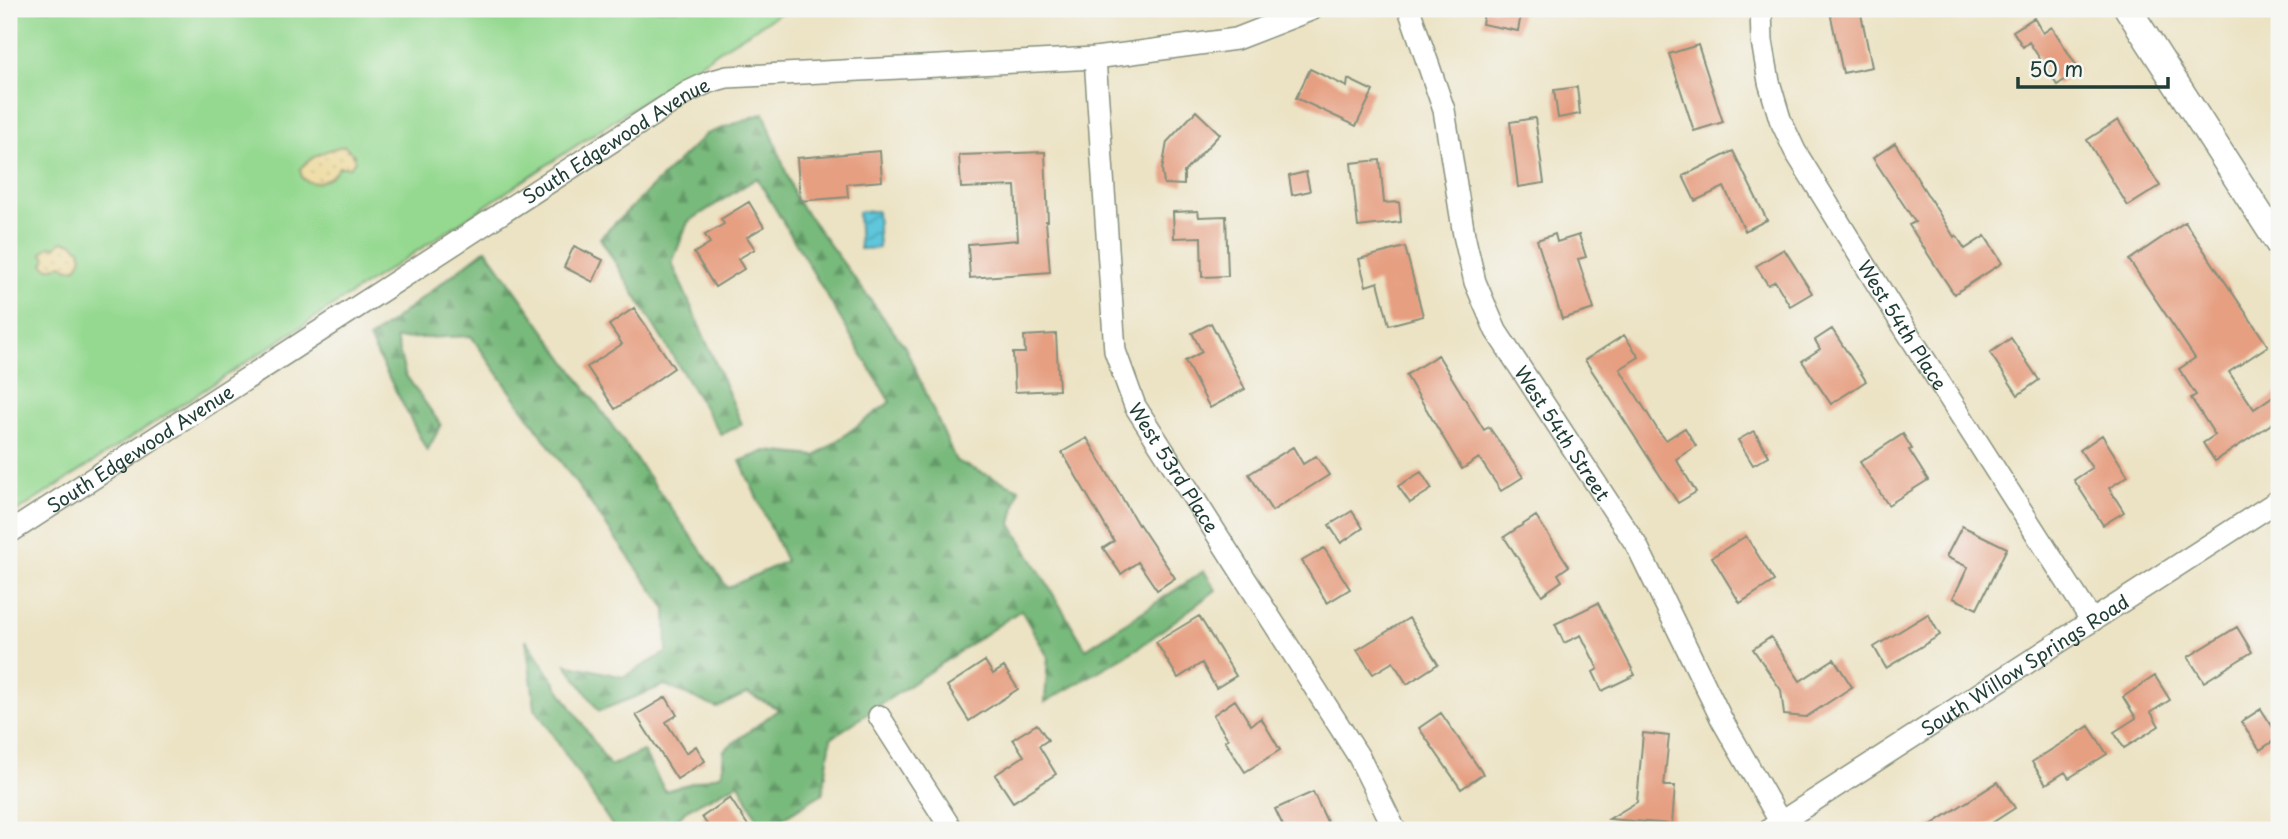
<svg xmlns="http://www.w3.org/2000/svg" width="2288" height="839" font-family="'Playpen Sans',sans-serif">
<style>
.green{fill:#95d991;stroke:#5a8b62;stroke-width:2}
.forest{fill:url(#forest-firs);stroke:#4c7b58;stroke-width:2}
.sand{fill:url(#sand-dots);stroke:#868c69;stroke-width:2}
.water{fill:url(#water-waves);stroke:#3e8288;stroke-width:2}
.building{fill:#e69f81}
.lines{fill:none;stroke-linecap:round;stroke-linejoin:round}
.minor-casing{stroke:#86907c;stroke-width:24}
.major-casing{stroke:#86907c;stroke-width:29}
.minor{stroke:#fff;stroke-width:21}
.major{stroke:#fff;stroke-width:26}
.labels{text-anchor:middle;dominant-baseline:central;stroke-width:6;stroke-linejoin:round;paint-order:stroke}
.street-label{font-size:19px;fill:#1f3d34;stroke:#f6f6f2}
</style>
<defs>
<pattern id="forest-firs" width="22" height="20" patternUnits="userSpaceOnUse" patternTransform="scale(1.75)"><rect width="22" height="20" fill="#78b97b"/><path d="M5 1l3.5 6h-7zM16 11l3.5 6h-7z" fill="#629866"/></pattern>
<pattern id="sand-dots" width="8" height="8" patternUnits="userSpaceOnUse" patternTransform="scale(1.75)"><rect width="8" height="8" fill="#eeda9e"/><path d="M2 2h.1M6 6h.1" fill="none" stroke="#ccbc89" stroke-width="1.8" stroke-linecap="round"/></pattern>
<pattern id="water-waves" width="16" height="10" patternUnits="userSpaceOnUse" patternTransform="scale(1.75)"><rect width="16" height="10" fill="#5ec6db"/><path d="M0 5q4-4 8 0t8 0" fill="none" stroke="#4da2b2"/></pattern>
</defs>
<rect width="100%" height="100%" fill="#f6f6f2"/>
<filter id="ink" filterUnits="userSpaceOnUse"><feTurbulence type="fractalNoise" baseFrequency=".0143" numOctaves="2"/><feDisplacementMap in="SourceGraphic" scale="14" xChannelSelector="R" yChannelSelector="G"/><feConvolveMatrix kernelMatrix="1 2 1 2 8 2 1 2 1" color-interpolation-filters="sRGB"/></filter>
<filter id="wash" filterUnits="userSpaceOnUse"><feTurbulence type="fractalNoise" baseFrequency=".00686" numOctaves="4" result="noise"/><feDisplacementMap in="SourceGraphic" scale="28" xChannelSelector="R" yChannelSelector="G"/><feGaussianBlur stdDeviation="1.57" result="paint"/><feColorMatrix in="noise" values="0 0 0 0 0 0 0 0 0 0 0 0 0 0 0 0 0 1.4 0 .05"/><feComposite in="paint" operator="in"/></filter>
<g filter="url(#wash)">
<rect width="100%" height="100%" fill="#ece3c4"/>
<path class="green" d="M9,9H787L720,50L437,238L9,517Z"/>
<path class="forest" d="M764,113L796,199L905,347L956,461L1019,489L1011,524L1086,649L1204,571L1216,590L1137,649L1045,702L1048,657L1021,610L831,738L823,793L763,830L739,783L686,810L671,826L673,830H615L535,708L526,639L610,766L643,751L665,791L722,774L724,750L779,709L747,693L717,708L665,685L599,711L566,664L624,677L667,652L666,609L471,336L396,339L405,374L441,425L427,451L369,339L486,249L728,588L786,561L740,461L766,451L816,456L890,402L757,178L688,222L672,263L742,424L721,435L600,238L706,134Z"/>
<path class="sand" d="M345,146L354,155L355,161L350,167H339C332,179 315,189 302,178L300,169C309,157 330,148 345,146Z
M62,241L73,243L80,249L82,258L76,268L68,269L62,264C55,267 51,272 43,264L46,259L42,253L50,246L56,247Z"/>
<path class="water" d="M877,211L879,248L860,249L858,212Z"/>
<g id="blocks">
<path class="building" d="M1485,9H1522L1518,31L1482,24Z
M1848,9H1860L1872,67L1843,73L1830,12Z
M2034,18L2043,33L2052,27L2079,70L2057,85L2029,42L2023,47L2013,31Z
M1698,45L1723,122L1694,131L1669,54Z
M1310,69L1347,87L1348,79L1373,91L1356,126L1296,98Z
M1577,87L1580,114L1558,118L1554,90Z
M1196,111L1220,134L1184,172V185L1164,184L1162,170L1167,142Z
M1535,118L1544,183L1518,187L1510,122Z
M2118,120L2160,186L2128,206L2087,140Z
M1895,143L1954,237L1956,235L1965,249L1985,236L2002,263L1954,294L1909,225L1915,222L1873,158Z
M880,151L882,181L847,184L848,197L800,201L797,158Z
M1733,151L1767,220L1745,231L1724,187L1695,201L1683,176Z
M1045,152L1048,221H1046L1050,272L970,278L968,244L1018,240L1015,186L961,188L959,155Z
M1380,160L1384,203L1399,202L1401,222L1358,227L1351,163Z
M1306,172L1310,191L1292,195L1289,176Z
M749,202L764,227L747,237L755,249L738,259L744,269L715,287L694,253L710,243L705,235L724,224L721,219Z
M1198,211L1199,217L1226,216L1228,276L1202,277L1201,237L1174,238L1173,212Z
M2185,222L2268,346L2229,372L2254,409L2279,392V419L2215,461L2203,443L2215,435L2191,398L2196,395L2179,369L2195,358L2129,260Z
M1555,234L1557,242L1579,235L1586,257L1578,259L1594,309L1562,319L1537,240Z
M574,246L603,260L593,282L564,267Z
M1405,247L1423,316L1389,325L1378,282L1366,286L1359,259Z
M1784,249L1812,293L1790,306L1775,281L1768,285L1756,266Z
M634,308L674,368L615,409L587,367L622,344L609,325Z
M1211,323L1245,389L1210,408L1185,361L1202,352L1192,333Z
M1832,329L1866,381L1831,404L1802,361L1820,349L1815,340Z
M1056,334L1059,390L1015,392L1013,353H1025L1024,336Z
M1624,335L1639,357L1620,369L1659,432L1666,440L1685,428L1696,446L1676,459L1696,492L1678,503L1585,360Z
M2011,338L2039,380L2018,395L1990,353Z
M1438,355L1484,430L1489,427L1523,477L1501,491L1479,458L1462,469L1406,375Z
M1754,431L1769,456L1753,465L1738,440Z
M1903,434L1912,449L1909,450L1928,480L1888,505L1860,462Z
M2102,435L2128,476L2109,488L2124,512L2103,525L2074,480L2092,468L2080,450Z
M1087,438L1138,525L1139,524L1175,578L1157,590L1138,562L1121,574L1103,548L1114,541L1062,452Z
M1293,447L1303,464L1316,456L1329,475L1272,511L1249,474Z
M1421,472L1432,489L1410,503L1398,486Z
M1352,511L1363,528L1341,543L1329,525Z
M1536,516L1569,566L1558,574L1562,581L1542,595L1504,537Z
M1962,526L2007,548L1977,609L1953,598L1968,567L1946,557Z
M1746,536L1774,581L1740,603L1712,557Z
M1324,548L1350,589L1327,603L1302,561Z
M1598,603L1635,675L1602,691L1593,672L1598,669L1581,635L1564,643L1555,624Z
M1928,614L1940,635L1886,668L1874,647Z
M1199,616L1236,676L1216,688L1202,663L1178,678L1156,642Z
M1409,618L1438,664L1407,684L1393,662L1373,674L1357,650Z
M2237,627L2252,652L2204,682L2188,657Z
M1771,637L1800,681L1834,659L1852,687L1806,717L1784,715L1781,690L1753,649Z
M985,661L993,674L1004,667L1018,689L969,721L947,686Z
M2155,676L2170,700L2151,712L2159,726L2124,748L2114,732L2136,718L2123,697Z
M666,697L677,715L666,722L686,753L696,746L705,761L677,779L636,715Z
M1235,700L1251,725L1261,718L1280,750L1245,772L1225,741L1228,739L1213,715Z
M2261,709L2279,737L2260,750L2241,722Z
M1441,713L1483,774L1461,789L1419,728Z
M1037,724L1048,740L1039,746L1056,774L1013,802L995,775L1024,756L1013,739Z
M2089,726L2107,754L2069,778L2065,772L2046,784L2032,762Z
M1643,733L1669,736L1664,786H1675L1672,824L1609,819L1637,802Z
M1998,782L2015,808L1981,830H1923Z
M1313,792L1331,830H1285L1275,809Z
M730,798L751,830H711L702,817Z"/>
</g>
</g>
<g filter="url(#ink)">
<use href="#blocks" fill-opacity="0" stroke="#86907c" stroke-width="2"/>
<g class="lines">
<g class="minor-casing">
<g id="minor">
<path id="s1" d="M1409,9L1444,110L1464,235L1475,282L1496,331L1637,546L1722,720L1785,830"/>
<path id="s2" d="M1761,9L1762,41L1769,82L1780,119L1795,151L1895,313L2092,621"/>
<path id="s3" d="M1095,58L1115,351L1135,406L1359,757L1395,830"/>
<path id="s4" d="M9,533L688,92L709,82L727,77L1095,58L1236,39L1313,9"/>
<path d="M879,716L952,830"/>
<path id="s5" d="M1770,829L2279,500"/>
</g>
</g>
<g class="major-casing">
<path id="major" d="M2128,9L2279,244"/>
</g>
<use href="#minor" class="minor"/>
<use href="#major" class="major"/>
</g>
</g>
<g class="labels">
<g class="street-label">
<text stroke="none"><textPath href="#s4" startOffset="723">South Edgewood Avenue</textPath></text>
<text stroke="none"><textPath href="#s2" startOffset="352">West 54th Place</textPath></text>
<text stroke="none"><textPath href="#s1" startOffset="457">West 54th Street</textPath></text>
<text stroke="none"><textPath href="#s4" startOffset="156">South Edgewood Avenue</textPath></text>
<text stroke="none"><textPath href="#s3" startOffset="425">West 53rd Place</textPath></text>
<text stroke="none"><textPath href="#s5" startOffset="303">South Willow Springs Road</textPath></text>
</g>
</g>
<rect width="2288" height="839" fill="none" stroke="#f6f6f2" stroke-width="35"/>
<path d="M2018 77v10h150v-10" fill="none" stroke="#1f3d34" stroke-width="3.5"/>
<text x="2029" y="77" font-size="21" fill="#1f3d34" stroke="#f6f6f2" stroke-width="5" paint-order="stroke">50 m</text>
</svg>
